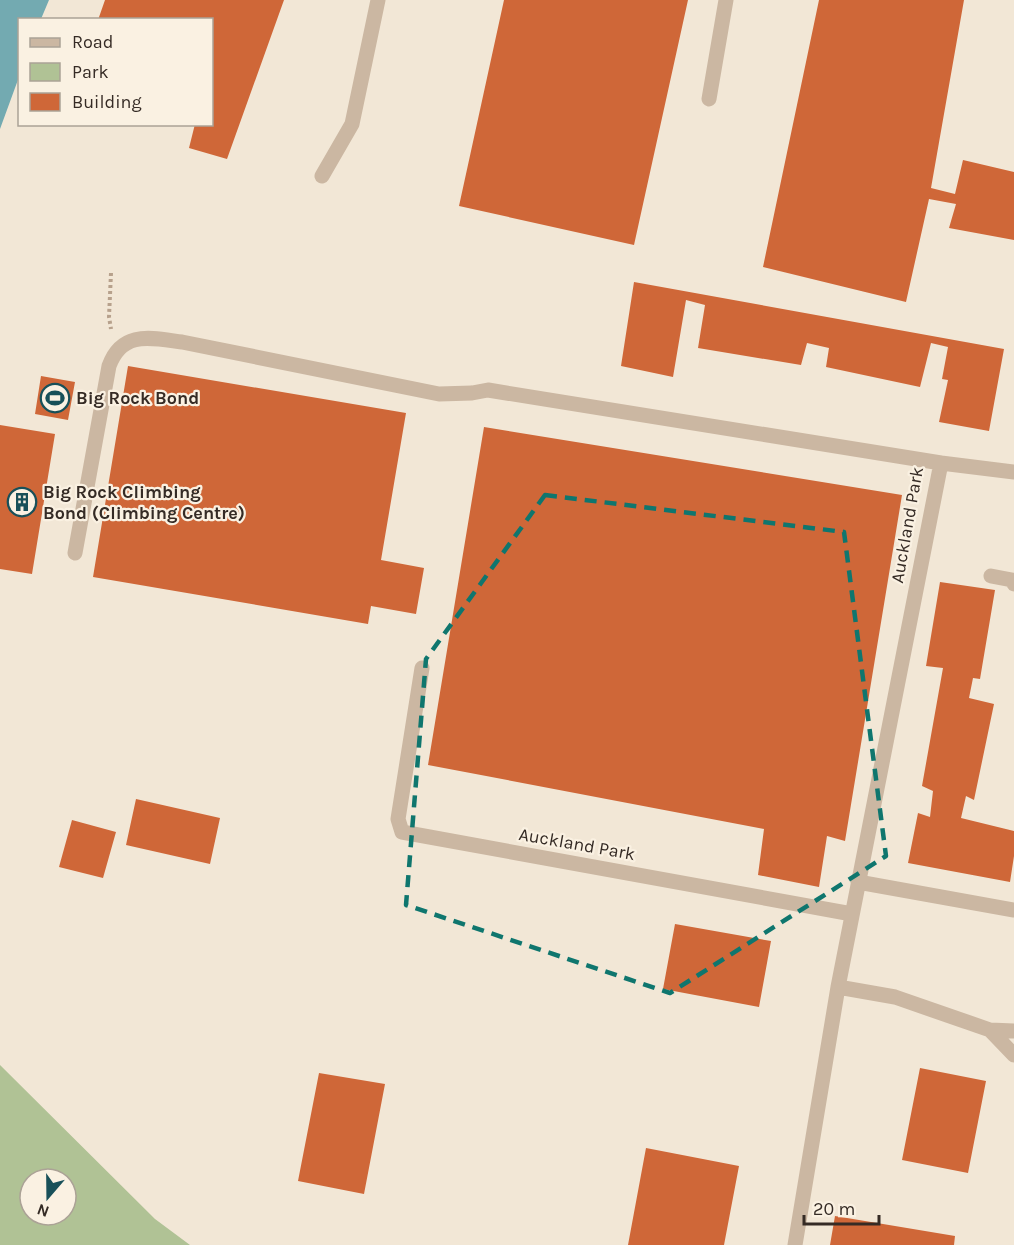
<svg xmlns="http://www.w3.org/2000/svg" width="1014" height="1245" font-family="Karla,sans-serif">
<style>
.green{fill:#b0c295;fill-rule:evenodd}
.water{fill:#73aab1}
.building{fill:#cf6738}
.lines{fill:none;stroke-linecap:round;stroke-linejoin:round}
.path{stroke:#b7a18c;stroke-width:4;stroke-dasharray:3 3;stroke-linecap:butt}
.minor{stroke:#cbb7a2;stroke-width:15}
.marked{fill:none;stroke:#0f766e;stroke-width:4.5;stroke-dasharray:12 8;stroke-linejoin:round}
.labels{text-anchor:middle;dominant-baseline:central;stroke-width:4.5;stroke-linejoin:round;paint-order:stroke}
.poi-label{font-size:18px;font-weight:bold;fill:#352b25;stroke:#faf1e2;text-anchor:start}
.street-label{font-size:18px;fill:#352b25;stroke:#faf1e2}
</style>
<rect width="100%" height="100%" fill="#f2e7d6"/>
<path class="green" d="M0,1065L155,1219L190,1245H0ZM30,1179H66V1215H30Z"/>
<path class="water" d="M0,0H49L41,19L20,20L19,77L0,129Z"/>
<path class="building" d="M105,0H284L227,159L189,148L195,124H212V20H98Z
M504,0H688L634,245L459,206Z
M819,0H964L931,188L955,194L963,160L1014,172V240L949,228L956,204L929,199L906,302L763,267Z
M634,282L1004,349L989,431L939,422L948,380L942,379L948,347L931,343L920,387L826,367L829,348L807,343L801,365L698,348L705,305L686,300L673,377L621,366Z
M128,366L406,413L381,560L424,568L416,614L371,606L368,624L93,577Z
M41,376L75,382L68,420L35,414Z
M0,425L55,434L32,574L0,569Z
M484,427L902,495L845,841L827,836L819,887L758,875L764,829L428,765Z
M940,582L995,590L980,679L973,678L969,698L994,704L974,800L966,796L961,818L1014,831V856L1010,882L908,863L918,813L930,817L933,791L922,786L943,668L926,666Z
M136,799L220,818L210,864L126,845Z
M72,820L116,832L103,878L59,867Z
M675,924L771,941L759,1007L663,989Z
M920,1068L986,1081L968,1173L902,1160Z
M319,1073L385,1084L364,1194L298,1181Z
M646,1148L739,1166L724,1245H628Z
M835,1216L955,1236L954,1245H830Z"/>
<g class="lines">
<path class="path" d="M111,273L109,317L111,329"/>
<path class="minor" d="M709,99L726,0
M322,176L352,124L378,0
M941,463L1014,472
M75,553L109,366C122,330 151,338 182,342L439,394L472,393L488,390L941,463L838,987
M991,576L1012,580L1014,584
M422,668L398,819L402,832L852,914
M858,882L1014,910
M1014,1031L990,1030L1014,1055
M795,1245L838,987L895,997L990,1030"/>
</g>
<path class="marked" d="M545,495L844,532L886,856L670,993L406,905L426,659Z"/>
<defs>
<g id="stadium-ring" transform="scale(1.5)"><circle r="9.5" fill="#faf1e2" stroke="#185059" stroke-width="1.5"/><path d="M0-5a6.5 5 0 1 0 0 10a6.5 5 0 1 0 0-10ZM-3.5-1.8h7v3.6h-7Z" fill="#185059"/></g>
<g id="building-ring" transform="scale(1.5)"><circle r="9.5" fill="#faf1e2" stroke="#185059" stroke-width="1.5"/><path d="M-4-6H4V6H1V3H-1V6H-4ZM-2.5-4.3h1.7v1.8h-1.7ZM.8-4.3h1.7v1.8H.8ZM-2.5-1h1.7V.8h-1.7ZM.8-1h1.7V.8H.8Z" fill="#185059"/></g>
</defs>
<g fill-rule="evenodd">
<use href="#stadium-ring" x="55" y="398"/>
<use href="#building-ring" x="22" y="502"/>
</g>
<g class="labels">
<g class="poi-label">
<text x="76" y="398">Big Rock Bond</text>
<text x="43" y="492">Big Rock Climbing<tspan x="43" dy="21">Bond (Climbing Centre)</tspan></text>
</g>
<g class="street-label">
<text transform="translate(907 525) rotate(-80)">Auckland Park</text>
<text transform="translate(577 844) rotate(10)">Auckland Park</text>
</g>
</g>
<rect x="18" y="18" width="195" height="108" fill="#faf1e2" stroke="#aba296" stroke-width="1.5"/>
<rect x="30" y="38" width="30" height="9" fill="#cbb7a2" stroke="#aba296" stroke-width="1.5"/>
<text x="72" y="48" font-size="18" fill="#352b25">Road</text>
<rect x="30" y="63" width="30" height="18" fill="#b0c295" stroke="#aba296" stroke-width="1.5"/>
<text x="72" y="78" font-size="18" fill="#352b25">Park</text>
<rect x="30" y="93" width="30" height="18" fill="#cf6738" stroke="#aba296" stroke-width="1.5"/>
<text x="72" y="108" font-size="18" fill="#352b25">Building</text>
<g transform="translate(48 1197) rotate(200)"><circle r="28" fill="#faf1e2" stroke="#aba296" stroke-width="1.5"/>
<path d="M0-4.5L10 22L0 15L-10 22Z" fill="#185059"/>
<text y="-9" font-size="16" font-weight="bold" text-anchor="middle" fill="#352b25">N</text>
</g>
<path d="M804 1215v9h75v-9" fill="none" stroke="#352b25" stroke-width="3"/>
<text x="813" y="1215" font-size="18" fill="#352b25" stroke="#faf1e2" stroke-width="4.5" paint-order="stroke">20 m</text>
</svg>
